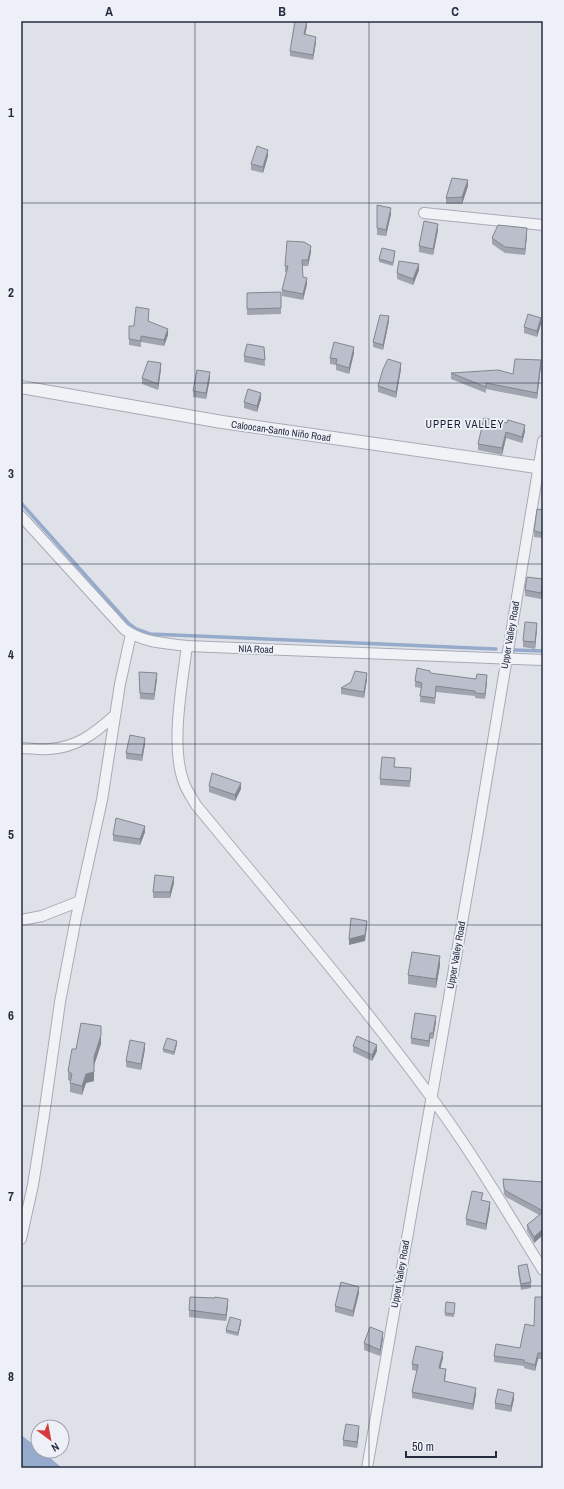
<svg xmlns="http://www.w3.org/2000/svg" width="564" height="1489" font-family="'Archivo Narrow',sans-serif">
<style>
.water{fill:#96aacb}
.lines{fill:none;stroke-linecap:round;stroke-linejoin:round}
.stream{stroke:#96aacb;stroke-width:3.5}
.minor-casing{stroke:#a7abb6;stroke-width:12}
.tertiary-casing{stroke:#a7abb6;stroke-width:14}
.minor{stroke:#f1f2f6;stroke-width:10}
.tertiary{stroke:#f1f2f6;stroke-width:12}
.wall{fill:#a0a4af}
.shaded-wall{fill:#82868e}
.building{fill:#babfcb;stroke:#82868e}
.grid{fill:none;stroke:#262c40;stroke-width:1;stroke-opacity:0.55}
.labels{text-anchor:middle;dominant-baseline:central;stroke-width:3.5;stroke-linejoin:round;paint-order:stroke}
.street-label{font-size:10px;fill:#262c40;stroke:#edf0f6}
.neighbourhood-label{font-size:11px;letter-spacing:1px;fill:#181e31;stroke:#edf0f6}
.neatline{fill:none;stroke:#262c40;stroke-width:1.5}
.grid-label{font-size:13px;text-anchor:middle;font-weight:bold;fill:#262c40}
</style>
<rect width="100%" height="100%" fill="#dee1e8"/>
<path class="water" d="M21,1435L38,1448V1451H42L62,1468H21Z"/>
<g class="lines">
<path class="stream" d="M21,503L129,624L136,629L150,634L496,649
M514,650L543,651"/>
<g class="minor-casing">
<path id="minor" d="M424,213L543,225
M21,516L124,629C143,643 165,643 187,646L543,660
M187,646C182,685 170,747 184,783C187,791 192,798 196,805C275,901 357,996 431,1097C472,1152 507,1212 543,1270
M21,748C30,748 40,750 49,749C76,748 95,733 114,716
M21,920L42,916L80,901
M21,1239L33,1185L44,1115L60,1002L76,918L102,800L120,684L131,634
M367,1468L477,837L543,441"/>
</g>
<g class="tertiary-casing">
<path id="tertiary" d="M21,387L222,422L543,468"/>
</g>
<use href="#minor" class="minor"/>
<use href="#tertiary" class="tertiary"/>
</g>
<path class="wall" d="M307,26L305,35L316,42L313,60L290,56V51Z
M268,156L263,173L251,170V164Z
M468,186L462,204H446V198Z
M377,205L391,214L386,236L377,235Z
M438,230L433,255L419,252V246Z
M527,234L525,255L505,253L492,244V238Z
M311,252L308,266H302L303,277L307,284L303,300L282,296V290L287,272H285V266Z
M395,254L393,266L379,262V259Z
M419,270L413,285L397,279V273Z
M281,292V314L247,315V293Z
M149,315L148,322L168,335L164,346L141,342V347L129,345V339L134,326Z
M389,321L383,350L373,347V342Z
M541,324L537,337L524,333V327Z
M264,347L265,366L244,362V356Z
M354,353L349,374L336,370V365L330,364V358Z
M541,366L537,399L486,389V393L451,379V373L513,374Z
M161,369L158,390L142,384V378Z
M401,369L396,398L378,392V386Z
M210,378L206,399L193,397V391Z
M261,399L257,412L244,408V402Z
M484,418L525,431L522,443L506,438L502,455L478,450V444Z
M543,475V489H542V483Z
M543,510V538L534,537V531Z
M543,585L541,599L525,596V590Z
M537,629L535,649L523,647V641Z
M430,674L487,681L485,699L475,698V696L436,692L435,704L420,702L421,688L415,687V681Z
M139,678L157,679L154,700L140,699Z
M367,679L364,698L341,694V688Z
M145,744L142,761L126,759V753Z
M394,767L411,774L410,787L380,785V779Z
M209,786L241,789L235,801L209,792Z
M145,832L140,845L113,841V835Z
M174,883L170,898H153V892Z
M440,965L436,988L408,984V975Z
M436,1022L433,1039H430L429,1047L411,1044V1038Z
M101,1044L94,1064V1081L86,1083L82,1095L70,1092V1081L68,1080V1071L76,1049Z
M177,1044L174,1055L163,1052V1049Z
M353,1046L377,1051L372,1061L353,1052Z
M145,1049L141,1070L126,1067V1061Z
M503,1179L543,1182V1235L534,1243L527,1231V1225L539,1215L506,1197L504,1194Z
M483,1200L490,1208L486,1230L466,1225V1219Z
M518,1266L531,1282V1288L521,1290L518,1272Z
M359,1293L353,1317L335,1312V1306Z
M543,1297V1359H538L535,1371L524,1368V1366L494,1362V1356L520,1348L534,1326Z
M455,1303L454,1317L445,1316V1313Z
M228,1305L226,1321L189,1317V1310Z
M241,1323L238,1336L226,1333V1330Z
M383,1338L380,1356L364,1350V1343Z
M443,1358L440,1368L446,1375L445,1381L476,1394L473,1410L412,1398V1392L417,1371L412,1370V1364Z
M514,1399L511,1412L495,1409V1403Z
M359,1432L357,1448L343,1446V1440Z"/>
<path class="shaded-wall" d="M307,21V26L304,40V34Z
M316,37V42L313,60V55Z
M268,150V156L263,173V167Z
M468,180V186L462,204V197Z
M391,208V214L386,236V230Z
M438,224V230L433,255V249Z
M527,228V234L525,255V249Z
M311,246V252L308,266V260Z
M419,264V270L413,285V279Z
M307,278V284L303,300V294Z
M389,316V321L383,350V345Z
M541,318V324L537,337V331Z
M168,329V335L164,346V340Z
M354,347V353L349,374V368Z
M541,360V366L537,399V393Z
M161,363V369L158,390V384Z
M401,363V369L396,398V392Z
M210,372V378L206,399V393Z
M261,393V399L257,412V406Z
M525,425V431L522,443V437Z
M506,432V438L502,455V448Z
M543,579V585L541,599V593Z
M537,623V629L535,649V642Z
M157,673V679L154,700V694Z
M367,673V679L364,698V692Z
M487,675V681L485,699V694Z
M145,738V744L142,761V755Z
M241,783V789L235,801V795Z
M145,826V832L140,845V839Z
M174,877V883L170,898V892Z
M367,921V927L365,941L349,945V939Z
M440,956V965L436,988V979Z
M436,1016V1022L433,1039V1033Z
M430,1033V1039L429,1047V1041Z
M101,1035V1044L94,1066V1057Z
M177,1041V1044L174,1055V1052Z
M145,1043V1049L141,1070V1064Z
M377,1045V1051L372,1061V1055Z
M94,1072V1081L86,1083L82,1095V1086L86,1074Z
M490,1202V1208L486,1230V1224Z
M543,1229V1235L534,1243V1237Z
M359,1287V1293L353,1317V1311Z
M228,1299V1305L226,1321V1315Z
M241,1320V1323L238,1336V1333Z
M383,1332V1338L380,1356V1350Z
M443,1352V1358L439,1374V1368Z
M538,1353V1359L535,1371V1365Z
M476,1388V1394L473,1410V1404Z
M514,1393V1399L511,1412V1406Z
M359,1426V1432L357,1448V1442Z"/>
<path class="building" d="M295,21H307L304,34L316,37L313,55L290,51Z
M257,146L268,150L263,167L251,164Z
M452,178L468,180L462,197L446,198Z
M377,205L391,208L386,230L377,228Z
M424,221L438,224L433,249L419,246Z
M498,225L527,228L525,249L505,247L492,238Z
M287,241L304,242L311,246L308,260H302L303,277L307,278L303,294L282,290L288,266H285Z
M382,248L395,251L393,263L379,259Z
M399,261L419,264L413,279L397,273Z
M281,292V308L247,309V293Z
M136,307L149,309L148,321L168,329L164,340L141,336V341L129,339V326H134Z
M528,314L541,318L537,331L524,327Z
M380,315L389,316L383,345L373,342Z
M334,342L354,347L349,368L336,364L337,359L330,358Z
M247,344L264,347L265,360L244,356Z
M388,359L401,363L396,392L378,386L383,369Z
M515,359L541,360L537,393L486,383V387L451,373L498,370L513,374Z
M148,361L161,363L158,384L142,378Z
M197,370L210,372L206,393L193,391Z
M248,389L261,393L257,406L244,402Z
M484,418L507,423L508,420L525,425L522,437L506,432L502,448L478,444Z
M543,475V484L542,483Z
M537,509L543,510V533L534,531Z
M527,577L543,579L541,593L525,590Z
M525,622L537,623L535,642L523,641Z
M417,668L430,671V673L476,679L477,674L487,675L485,694L475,693V691L436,686L435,698L420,696L422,683L415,681Z
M355,671L367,673L364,692L341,688L351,682Z
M139,672L157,673L154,694L140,693Z
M130,735L145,738L142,755L126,753Z
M382,757L395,758L394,767L411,768L410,781L380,779Z
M212,773L241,783L235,795L209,786Z
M116,818L145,826L140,839L113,835Z
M155,875L174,877L170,892H153Z
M351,918L367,921L365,935L349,939Z
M412,952L440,956L436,979L408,975Z
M415,1013L436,1016L433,1033H430L429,1041L411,1038Z
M81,1023L101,1026V1035L94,1057V1072L86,1074L82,1086L70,1083L72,1074L68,1071L72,1049H76Z
M357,1036L377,1045L372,1055L353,1046Z
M167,1038L177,1041L174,1052L163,1049Z
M130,1040L145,1043L141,1064L126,1061Z
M503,1179L543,1182V1211L506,1191L504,1188Z
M472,1191L483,1193L481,1200L490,1202L486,1224L466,1219Z
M543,1212V1229L534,1237L527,1225Z
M527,1264L531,1282L521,1284L518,1266Z
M341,1282L359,1287L353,1311L335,1306Z
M190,1297L215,1298V1297L228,1299L226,1315L189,1310Z
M535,1297H543V1353H538L535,1365L524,1362V1360L494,1356L496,1344L520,1348L525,1324L534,1326Z
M446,1302L455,1303L454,1314L445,1313Z
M230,1317L241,1320L238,1333L226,1330Z
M370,1327L383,1332L380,1350L364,1343Z
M416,1346L443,1352L439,1368L446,1369L444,1381L476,1388L473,1404L412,1392L418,1365L412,1364Z
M498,1389L514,1393L511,1406L495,1403Z
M346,1424L359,1426L357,1442L343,1440Z"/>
<path class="grid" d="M195,21V1468M369,21V1468M21,203H543M21,383H543M21,564H543M21,744H543M21,925H543M21,1106H543M21,1286H543"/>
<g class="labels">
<g class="street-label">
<text transform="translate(281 431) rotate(8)">Caloocan-Santo Niño Road</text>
<text transform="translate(510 635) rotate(-80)">Upper Valley Road</text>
<text transform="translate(256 649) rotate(2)">NIA Road</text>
<text transform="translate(456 955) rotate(-80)">Upper Valley Road</text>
<text transform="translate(400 1274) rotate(-80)">Upper Valley Road</text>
</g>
<g class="neighbourhood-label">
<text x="465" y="424">UPPER VALLEY</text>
</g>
</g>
<rect width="564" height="1489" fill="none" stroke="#edf0f6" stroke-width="44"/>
<g transform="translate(50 1439) rotate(148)"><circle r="19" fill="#edf0f6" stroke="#9da2ad"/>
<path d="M0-3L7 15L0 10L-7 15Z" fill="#d63a3f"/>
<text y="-6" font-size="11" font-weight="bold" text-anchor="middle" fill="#262c40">N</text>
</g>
<path d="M406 1451v6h90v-6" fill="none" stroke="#262c40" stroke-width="2"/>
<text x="412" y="1451" font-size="12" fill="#262c40" stroke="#edf0f6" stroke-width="3" paint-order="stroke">50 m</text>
<rect x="22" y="22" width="520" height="1445" class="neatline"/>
<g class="grid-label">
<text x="109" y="16">A</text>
<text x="282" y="16">B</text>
<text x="455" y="16">C</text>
<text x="11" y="117">1</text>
<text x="11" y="297">2</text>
<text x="11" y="478">3</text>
<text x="11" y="659">4</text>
<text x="11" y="839">5</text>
<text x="11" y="1020">6</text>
<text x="11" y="1201">7</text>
<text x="11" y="1381">8</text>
</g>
</svg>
